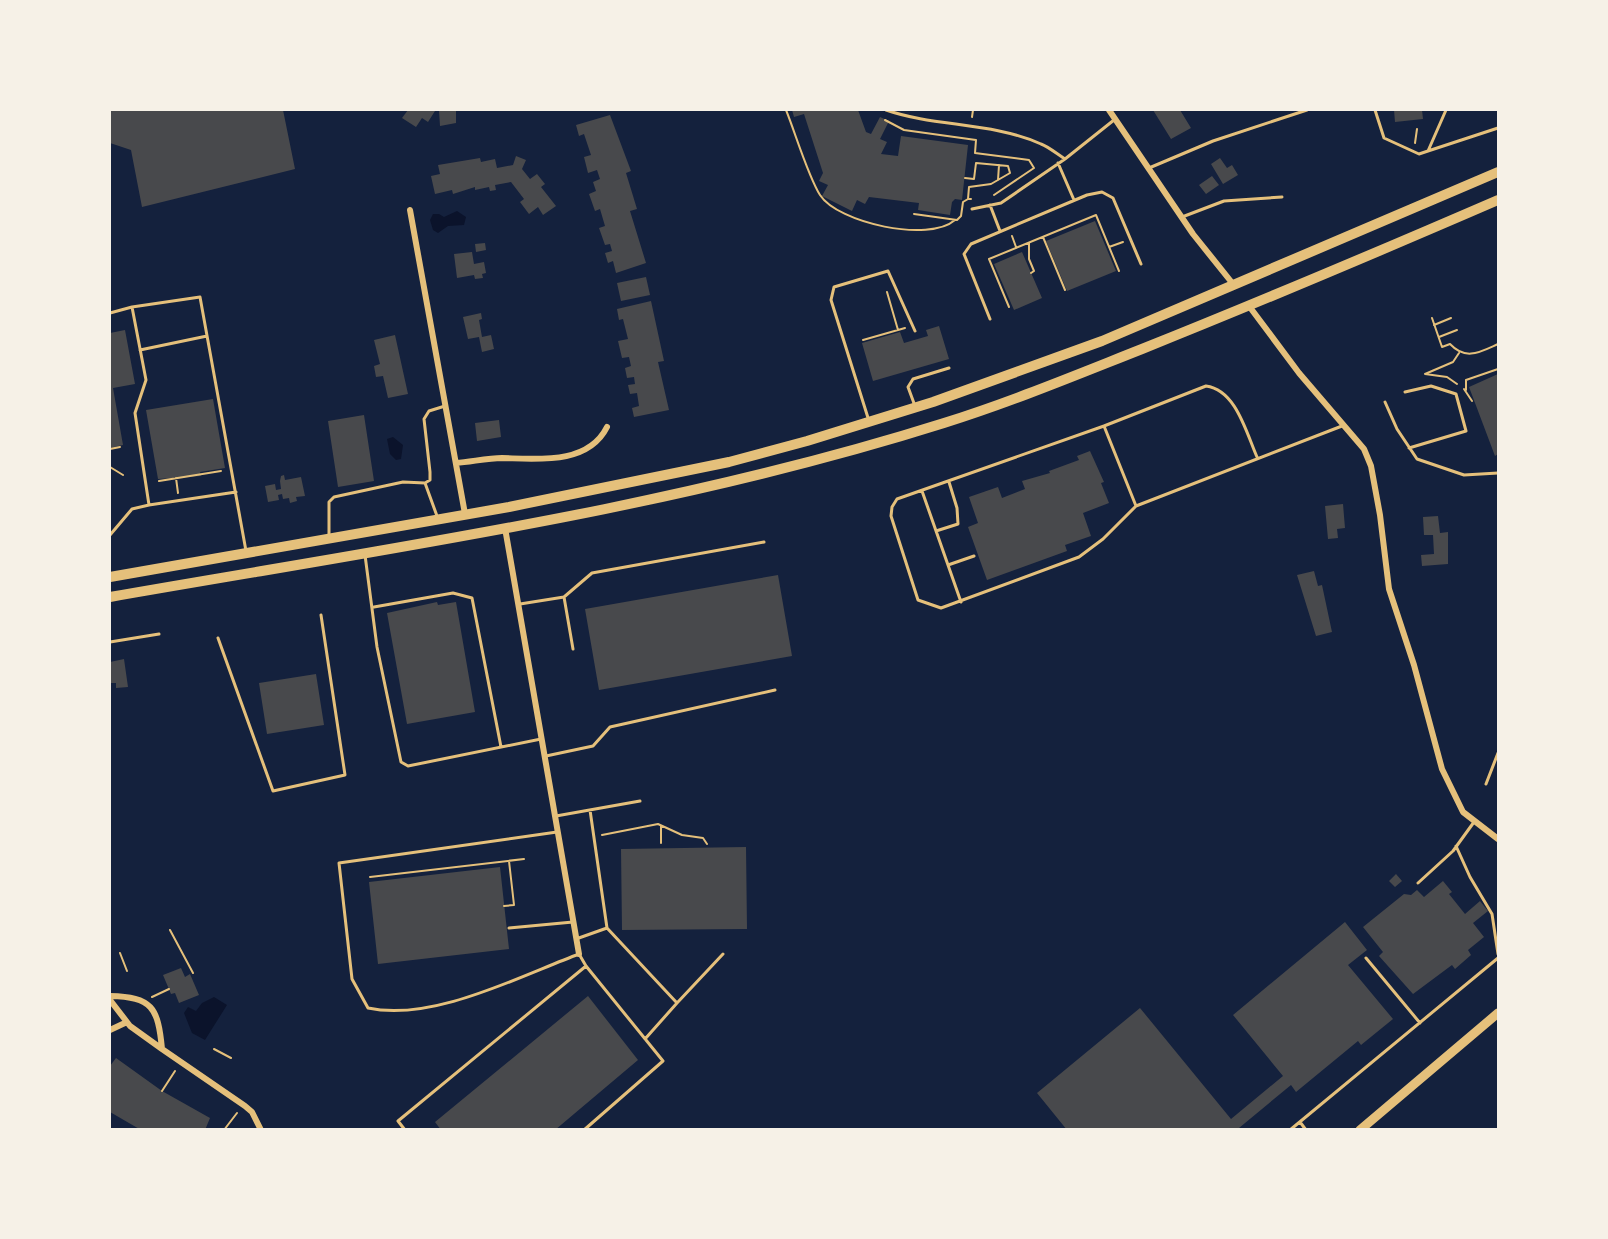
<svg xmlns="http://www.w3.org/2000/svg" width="1608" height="1239" font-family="Rubik,sans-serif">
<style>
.water{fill:#0b132b}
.building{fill:#48494c}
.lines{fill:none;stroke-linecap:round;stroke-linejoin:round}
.path{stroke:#e5c07b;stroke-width:2}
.service{stroke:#e5c07b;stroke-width:3}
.minor{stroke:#e5c07b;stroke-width:6}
.primary{stroke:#e5c07b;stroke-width:9}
.trunk{stroke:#e5c07b;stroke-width:10}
</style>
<rect width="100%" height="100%" fill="#14213d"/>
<path class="water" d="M457,211L466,217L464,225L448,226L438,233L433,230L430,220L433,214H439L444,217Z
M393,437L403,445L401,459L396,460L390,454L387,439Z
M214,997L227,1005L205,1040L192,1033L184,1013L188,1007L196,1011L202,1003Z"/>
<path class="building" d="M110,110H283L295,169L142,207L131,150L110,143Z
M408,110H432L435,111L428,122L422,118L416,127L402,118Z
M439,110H456V123L440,126Z
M792,110H858L866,132L871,134L880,117L889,121L880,139L887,142L881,154L898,156L901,136L968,145L962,200L955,199L952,202L950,215L918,210L919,203L869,197L865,204L857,200L852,211L822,196L828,185L819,181L823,173L804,114L794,117Z
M1153,110H1180L1191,128L1171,139Z
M1394,110H1422L1423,119L1395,122Z
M610,115L631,171L626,173L637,209L630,211L646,263L616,273L613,261L608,263L605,253L612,251L610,244L605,245L599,228L605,226L600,209L595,211L589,194L596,191L593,182L600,179L597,170L588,173L584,157L591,155L584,134L579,136L576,125Z
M516,156L526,160L522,169L530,179L537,174L545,184L541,187L556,206L543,215L538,207L529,214L520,202L524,199L511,182L495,185L496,190L490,191L489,187L475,190V187L453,194L452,190L435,194L431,176L440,174L438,165L480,158L481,162L495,159L497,168L513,165Z
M1220,158L1227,168L1232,165L1238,175L1223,184L1211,164Z
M1212,176L1219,185L1206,194L1199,185Z
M1095,221L1116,271L1067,291L1046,241Z
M485,243L486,250L476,252L475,244Z
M472,252L474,264L484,262L486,273L482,274L483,278L475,279L474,275L457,278L454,254Z
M1022,252L1042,298L1014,310L994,264Z
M646,277L650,295L621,301L617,283Z
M651,301L664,361L658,362L669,410L634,417L632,408L639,406L637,393L630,394L628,385L635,384L634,377L627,378L625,368L631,366L629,357L622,358L618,341L628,339L623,319L619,320L617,309Z
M481,313L482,319L479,320L482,337L491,335L494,349L482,352L479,337L468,339L463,317Z
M939,326L949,359L873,381L862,343L900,332L904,343L928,336L926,330Z
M125,330L135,384L113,388L123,445L110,448V333Z
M395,335L408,394L388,398L383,376L376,377L374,366L380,364L374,340Z
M1498,374V454L1495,456L1469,387Z
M213,399L225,468L200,472L201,476L158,479L146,410Z
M364,415L374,481L338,487L328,421Z
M499,420L501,437L477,441L475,423Z
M1090,451L1104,482L1101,483L1109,503L1083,513L1091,536L1065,545L1067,551L987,580L968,527L978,523L969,497L998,487L1002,498L1025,489L1022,481L1050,473L1049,471L1079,460L1077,456Z
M284,475L285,480L301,477L305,496L296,497L297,501L290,503L289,498L283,499L282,494L278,495L279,500L268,502L265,486L275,484L276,490L281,489L280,481L281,476Z
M1343,504L1345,528L1337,529L1338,538L1328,539L1325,506Z
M1438,516L1440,533L1448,532V564L1422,566L1421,555L1434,554L1433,535H1424L1423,517Z
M1314,571L1318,586L1322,585L1332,632L1316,636L1297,575Z
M778,575L792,656L599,690L585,609Z
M437,602L438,605L456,602L475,712L407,724L387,613Z
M124,659L128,687L116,688V683H110V662Z
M316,674L324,725L267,734L259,683Z
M746,847L747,929L622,930L621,849Z
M500,867L509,949L378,964L369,882Z
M1396,874L1402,881L1395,887L1389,881Z
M1443,881L1452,892L1449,894L1465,914L1480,901L1488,911L1473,923L1484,937L1468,950L1471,955L1455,969L1452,965L1413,994L1379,956L1383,952L1363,927L1404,894L1411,895L1417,890L1424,897Z
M1345,922L1367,950L1348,965L1393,1019L1361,1045L1358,1041L1296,1092L1291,1085L1239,1128L1240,1130H1067L1037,1093L1140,1008L1231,1119L1283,1076L1233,1015Z
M181,968L185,977L190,974L199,995L179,1003L175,993L171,994L163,975Z
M588,996L638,1060L555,1130H441L435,1122Z
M116,1058L162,1091L210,1118L205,1130H141L110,1112V1066Z"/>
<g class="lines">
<path class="path" d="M786,110C795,132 808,176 820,195C838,223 929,243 955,220
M972,117L973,110
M885,120L904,130L976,140L975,153L1029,160L1034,168L994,195
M1415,143L1417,129
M965,178L974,179L976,163L1008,166L1010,173L991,184L969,187L968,199H971
M998,180L999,165
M914,214L957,220L961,216L963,202L968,199
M1012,236L1016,247
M1043,237L1065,290
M1029,243V259L1034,271L1031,273
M1109,247L1123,242
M887,292L898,330
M1009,307L989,259L1096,215L1119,271
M1432,318L1442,347L1450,344C1466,361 1480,352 1498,344
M1434,325L1451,318
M1439,337L1457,330
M863,340L905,328
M1457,384L1447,377L1425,374L1453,362L1459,353
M1464,389L1472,401
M1466,390V380L1498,369
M110,449L120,447
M110,467L123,475
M176,478L178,493
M159,481L221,471
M661,826V843
M602,835L658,824L682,835L703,838L707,844
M370,877L524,859
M504,906L514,905L509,861
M170,930L193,973
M120,953L127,971
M152,997L169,989
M214,1049L231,1058
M162,1091L175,1071
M224,1130L237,1113"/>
<path class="service" d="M886,110C935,127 992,122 1041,144C1049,147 1057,154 1065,159L1114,120
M1375,110L1384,138L1419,154L1428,151L1446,110
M1428,151L1498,128
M1058,163L1074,200
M1149,168L1213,141L1307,110
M990,205L1000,231
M972,209L1001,203L1065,159
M1182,217L1224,201L1282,197
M110,313L132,307
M990,319L964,254L971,244L1087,195L1102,192L1113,198L1141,264
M140,350L207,336
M1405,392L1431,386L1456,394L1466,431L1409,448
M1385,402L1397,429L1417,459L1464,475L1498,473
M915,406L908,387L913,379L949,368
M869,421L831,300L834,287L888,271L915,331
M1104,426L1206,386C1236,390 1246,432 1257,457
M425,483L430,480V472L424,419L429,411L445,406
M922,491L961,602
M149,505L236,492
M1136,506L1103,539L1079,557L941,608L918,600L891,516L892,507L897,499L1104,426L1136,506L1342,426
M936,531L958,524L957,508L949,482
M110,535L132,509L149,505L135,413L146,380L132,307L200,297L246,551
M329,535V502L334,497L403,482L425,483L437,516
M365,555L377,647L401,762L408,766L541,739
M948,565L974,556
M564,597L573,649
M520,604L564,597L592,573L764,542
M374,607L453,593L472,598L501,747
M218,638L273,791L345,775L321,615
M110,642L159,634
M546,756L593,746L610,727L775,690
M1486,784L1498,753
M556,816L640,801
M557,832L339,863L352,979L368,1008C432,1022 518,977 579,954L586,966L663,1061L584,1130
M1456,846L1470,877L1492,914L1498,954
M1418,883L1453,851L1474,822
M509,928L573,922
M607,928L677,1003L645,1039
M576,939L607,928L590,810
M1366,958L1420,1023
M677,1003L723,954
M1300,1122L1306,1130
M405,1130L398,1121L586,966
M1290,1130L1498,958"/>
<path class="minor" d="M1109,110L1193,234L1233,284
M410,210L465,514
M1249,306L1299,373L1364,449L1371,466L1380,515L1389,589L1414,665L1442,769L1463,812L1498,839
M456,463C471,462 487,458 502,458C538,459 588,465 607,427
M505,528L579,954
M110,996C152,997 158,1007 162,1049L130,1026L110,1000
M110,1030L127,1022
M162,1049L245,1106L252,1112L261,1130"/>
<path class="primary" d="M1360,1130L1498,1013"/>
<path class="trunk" d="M110,577L509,507L729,462L807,441L933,402L1102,341L1498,172
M110,597C389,548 672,509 944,423C1011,402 1076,375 1142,349C1262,301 1380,251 1498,200"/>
</g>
<rect width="1608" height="1239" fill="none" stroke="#f6f1e7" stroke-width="222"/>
</svg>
